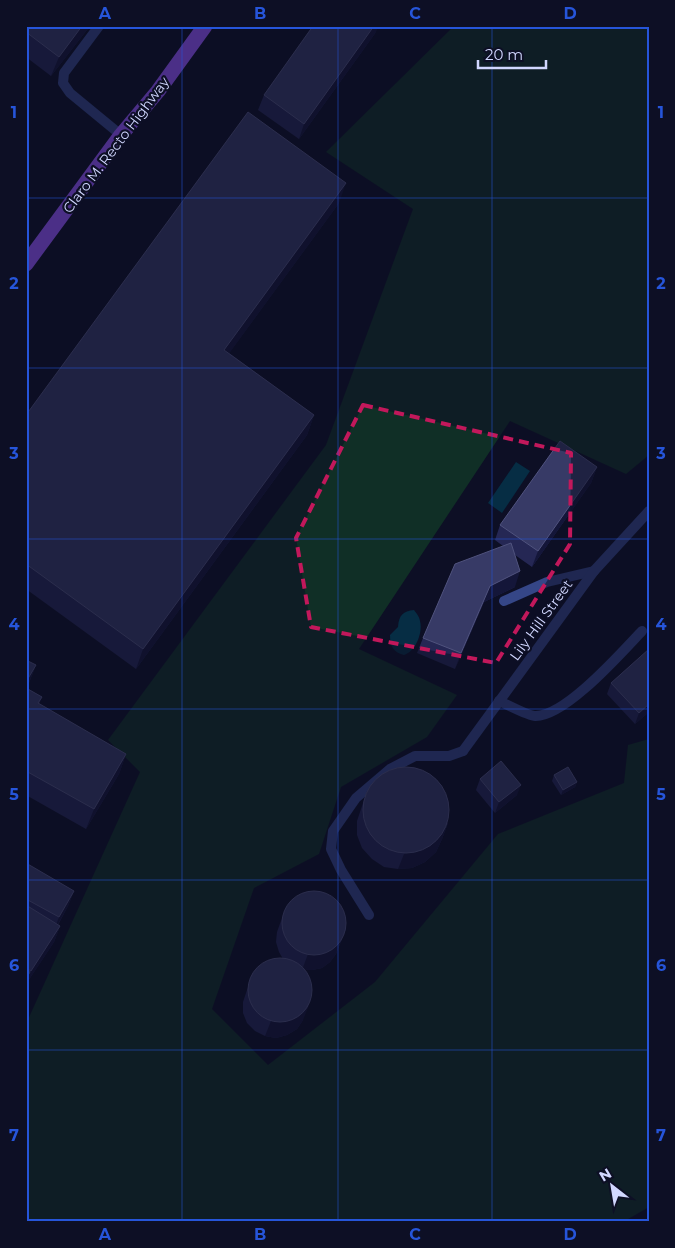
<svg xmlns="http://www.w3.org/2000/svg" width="675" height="1248" font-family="Montserrat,sans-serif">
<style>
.green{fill:#102f26}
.water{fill:#062d44}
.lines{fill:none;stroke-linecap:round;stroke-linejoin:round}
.lane{stroke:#354687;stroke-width:10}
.street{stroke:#354687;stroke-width:10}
.primary{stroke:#9758ff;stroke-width:15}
.wall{fill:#252754}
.shaded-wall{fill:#141639}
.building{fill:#373a66;stroke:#50537e}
.marked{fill:none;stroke:#c2185b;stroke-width:4;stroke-dasharray:10 6;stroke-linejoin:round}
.grid{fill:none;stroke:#2655da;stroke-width:1;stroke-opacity:0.55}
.labels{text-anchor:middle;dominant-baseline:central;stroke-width:4.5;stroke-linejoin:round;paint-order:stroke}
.street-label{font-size:14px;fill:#d1d7ff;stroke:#0d0f25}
.neatline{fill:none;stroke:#2655da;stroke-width:2}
.grid-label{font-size:16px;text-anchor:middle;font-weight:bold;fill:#2655da}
</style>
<rect width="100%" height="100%" fill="#0d0f25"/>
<path class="green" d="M454,26H649V455L626,474L510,421L359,649L457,695L427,737L341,787L319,854L254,888L212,1009L268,1065L375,982L498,834L624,783L628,745L649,739V1207L623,1222H26V1024L140,772L108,740L326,445L413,209L326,152Z"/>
<path class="water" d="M516,462L530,471L502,513L488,503Z
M414,610C417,614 419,616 420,621C423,632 416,651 404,655C393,652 390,646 390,635L398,627C399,615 403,611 414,610Z"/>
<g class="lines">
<path class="lane" d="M99,26L64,73L63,83L70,93L121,135
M504,601L547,582L594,571
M499,701C506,704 528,716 535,716C565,717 621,653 642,631
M369,915L341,870L331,849L333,831L356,798L390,769L415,756H449L463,751"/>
<path class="street" d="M463,751L594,571L649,511"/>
<path class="primary" d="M26,264L121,135L158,91L205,26"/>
</g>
<path class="wall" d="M26,26H90L51,76L26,57Z
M376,32L299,139L258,110L264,95Z
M339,203L229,353L314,415L307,435L136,669L26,589V415Z
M597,467L591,483L532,567L515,555V587L484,602L455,669L417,653L423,638L503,546L495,540L500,525Z
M649,649V712L635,724L607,694L611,683Z
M36,665L27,688L42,697L39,704L126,754L119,774L86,829L26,795V682Z
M554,775L577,782L575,787L561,795L552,781Z
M480,779L517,795L495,813L476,790Z
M367,791L448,823L442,839L436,852L425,862L412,868L398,869L384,867L372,859L362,848L357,835V821Z
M26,863L74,891L68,906L58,925L60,926L54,942L26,984Z
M286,907L346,929L336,954L330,962L322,968L312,970H305L303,1020L297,1029L287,1035L276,1038L265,1036L255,1031L247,1023L243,1013V1002L252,975L283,959L279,952L276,942L277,932Z"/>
<path class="shaded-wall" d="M82,26H90L51,76L59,57Z
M374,26H378L376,32L299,139L304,124Z
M346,183L339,203L217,370L224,350Z
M314,415L307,435L136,669L143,649Z
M597,467L591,483L532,567L538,551Z
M520,571L515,587L484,602L455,669L461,653L490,586Z
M36,665L28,685L26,689V682Z
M649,704V712L635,724L639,713Z
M126,754L119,774L86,829L94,809Z
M577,782L575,787L561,795L563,790Z
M521,785L517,795L495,813L499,802Z
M448,823L442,839L436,852L425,862L412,868L398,869L404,854Z
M74,891L68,906L53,933L59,917Z
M60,926L54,942L26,984V979L31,971Z
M342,938L336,954L330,962L322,968L312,970H302L308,954Z
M309,1005L303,1020L297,1029L287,1035L276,1038L265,1036L271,1021Z"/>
<path class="building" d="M26,26H82L59,57L26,32Z
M313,26H374L304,124L264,95Z
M248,112L346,183L224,350L314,415L143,649L26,564V415Z
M560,441L597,467L538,551L500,525Z
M511,543L520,571L490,586L461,653L423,638L455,564Z
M649,649V704L639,713L611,683Z
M26,660L36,665L26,682Z
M26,688L42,697L38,703L126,754L94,809L26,771Z
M501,761L521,785L499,802L480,779Z
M363 810a43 43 0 1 1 86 0a43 43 0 1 1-86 0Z
M568,767L577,782L563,790L554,775Z
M26,863L74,891L59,917L26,899Z
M282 923a32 32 0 1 1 64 0a32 32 0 1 1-64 0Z
M26,905L60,926L31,971L26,968Z
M248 990a32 32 0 1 1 64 0a32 32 0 1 1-64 0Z
M26,970L30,972L26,979Z"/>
<path d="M0 0H675V1248H0ZM363,405L571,453L570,544L496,663L311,627L296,538Z" fill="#0d0f25" fill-opacity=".55" fill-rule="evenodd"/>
<path class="marked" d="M363,405L571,453L570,544L496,663L311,627L296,538Z"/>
<path class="grid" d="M182,26V1222M338,26V1222M492,26V1222M26,198H649M26,368H649M26,539H649M26,709H649M26,880H649M26,1050H649"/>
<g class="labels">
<g class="street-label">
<text transform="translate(116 145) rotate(-53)">Claro M. Recto Highway</text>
<text transform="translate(541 620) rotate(-54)">Lily Hill Street</text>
</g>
</g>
<rect width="675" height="1248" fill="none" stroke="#0d0f25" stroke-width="55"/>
<g transform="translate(612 1186) rotate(329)" stroke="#0d0f25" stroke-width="4" paint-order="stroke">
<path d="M0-4L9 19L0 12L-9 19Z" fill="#d1d7ff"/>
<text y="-8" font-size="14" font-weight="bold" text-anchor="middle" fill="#d1d7ff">N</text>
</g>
<path d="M478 60v8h68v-8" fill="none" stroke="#d1d7ff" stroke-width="2.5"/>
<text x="485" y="60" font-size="15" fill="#d1d7ff" stroke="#0d0f25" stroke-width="4" paint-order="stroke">20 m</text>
<rect x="28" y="28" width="620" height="1192" class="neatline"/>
<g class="grid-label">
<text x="105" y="19">A</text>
<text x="260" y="19">B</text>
<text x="415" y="19">C</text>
<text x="570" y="19">D</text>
<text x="14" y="118">1</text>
<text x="661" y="118">1</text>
<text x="14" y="289">2</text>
<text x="661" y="289">2</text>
<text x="14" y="459">3</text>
<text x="661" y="459">3</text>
<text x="14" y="630">4</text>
<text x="661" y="630">4</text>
<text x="14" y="800">5</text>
<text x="661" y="800">5</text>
<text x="14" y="971">6</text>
<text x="661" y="971">6</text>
<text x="14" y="1141">7</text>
<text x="661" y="1141">7</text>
<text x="105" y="1240">A</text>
<text x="260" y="1240">B</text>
<text x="415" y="1240">C</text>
<text x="570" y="1240">D</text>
</g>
</svg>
